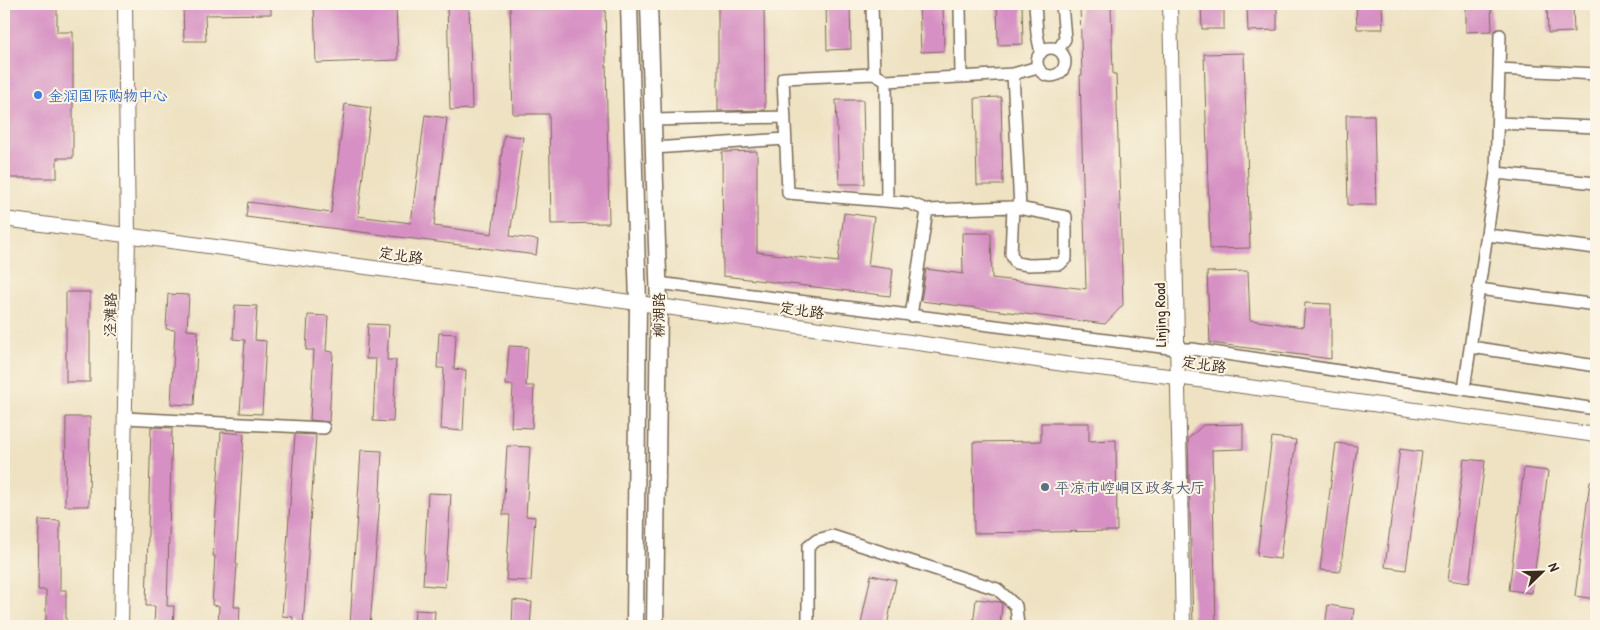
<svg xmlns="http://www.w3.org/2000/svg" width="1600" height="630" font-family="'Patrick Hand','LXGW WenKai TC',sans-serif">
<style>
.building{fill:#d690c3}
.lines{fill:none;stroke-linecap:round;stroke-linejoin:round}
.minor-casing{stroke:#7a6a57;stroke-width:14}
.tertiary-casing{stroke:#7a6a57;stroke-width:16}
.secondary-casing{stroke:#7a6a57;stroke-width:19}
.minor{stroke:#fff;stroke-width:11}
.tertiary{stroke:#fff;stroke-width:14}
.secondary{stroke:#fff;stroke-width:16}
.shop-dot{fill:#3f7fe0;stroke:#fcf5e5;stroke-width:2}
.service-dot{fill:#5c6f8a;stroke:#fcf5e5;stroke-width:2}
.labels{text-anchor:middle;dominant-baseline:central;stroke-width:4;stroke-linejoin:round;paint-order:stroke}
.shop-label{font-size:15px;fill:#366cbe;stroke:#fcf5e5;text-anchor:start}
.street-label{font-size:15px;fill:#3b2a1e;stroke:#fcf5e5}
.service-label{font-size:15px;fill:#4e5e75;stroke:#fcf5e5;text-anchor:start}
</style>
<rect width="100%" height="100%" fill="#fcf5e5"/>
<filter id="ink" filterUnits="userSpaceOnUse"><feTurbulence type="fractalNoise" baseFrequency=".02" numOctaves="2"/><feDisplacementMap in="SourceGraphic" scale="10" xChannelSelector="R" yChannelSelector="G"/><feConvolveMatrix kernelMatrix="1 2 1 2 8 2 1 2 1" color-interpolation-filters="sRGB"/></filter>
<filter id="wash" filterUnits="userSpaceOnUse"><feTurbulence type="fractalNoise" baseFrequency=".0096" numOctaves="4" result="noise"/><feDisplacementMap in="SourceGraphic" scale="20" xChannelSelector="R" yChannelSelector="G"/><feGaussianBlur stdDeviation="1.12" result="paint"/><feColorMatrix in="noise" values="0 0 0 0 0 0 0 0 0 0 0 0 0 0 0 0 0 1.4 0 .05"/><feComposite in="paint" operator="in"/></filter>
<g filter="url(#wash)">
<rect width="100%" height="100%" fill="#eee2c2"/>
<g id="blocks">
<path class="building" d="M4,4H57V32H73V158H57V178H4Z
M183,4H271V14L205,15L206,41H184Z
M314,4H396L398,60L316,63Z
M447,4H469L472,109L450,110Z
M510,4H605L609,223L551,224L549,114H513Z
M718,4H764L765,110L718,111Z
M826,4H850L851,49L827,50Z
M919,4H943L944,51L921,52Z
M997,4H1022L1023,44L998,45Z
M1080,4H1111L1113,74H1116L1123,305L1105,324L921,301L926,269L963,274L962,233H991L992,278L1086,289L1080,75H1082Z
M1201,4H1224V29H1202Z
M1247,4H1277V30L1248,31Z
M1356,4H1382L1383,29H1357Z
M1466,4H1491L1492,31L1466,32Z
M1547,4H1573L1574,32L1548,33Z
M1244,53L1250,248L1210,249L1204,54Z
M1001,97L1003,185H977L975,98Z
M836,100H863L865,184H839Z
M345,104L371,108L358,216L411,223L425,115L447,118L434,226L492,234L504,135L523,137L510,236L538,240L536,255L246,217L248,202L331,213Z
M1346,115H1374L1376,205H1348Z
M757,151V252L838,262L844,213L874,217L868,266L893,269L890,296L723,276L722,152Z
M1248,271L1250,320L1303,327L1305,303L1331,304V359L1210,343L1207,272Z
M66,292H90V382H66Z
M168,294L189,295L187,330L198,331L194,405L171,404L175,330L166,329Z
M235,305L257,306L255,340L266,341L262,414L240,413L245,340L233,339Z
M308,315L328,316L326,351L333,352L329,422L310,420L314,350H306Z
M368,324L389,325L387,360H396L393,422L373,421L376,359H366Z
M439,333L456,334L454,369L466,370L463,431L441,429L444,368H437Z
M509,346L528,347L526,386H534L532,428L511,427L513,385H506Z
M66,417H90L89,506H65Z
M1041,423H1089V441L1116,440L1117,531L974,533L973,442L1041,441Z
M1243,424V449L1212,450L1216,626H1193L1188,439L1203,425Z
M151,427L172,428L167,606H174L173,626H154L155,606H146Z
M221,432L244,434L236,564H237L234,607H240L239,626H218L219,606L212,605L215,556H213Z
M295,434L316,435L303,626H293V617L282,616Z
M1272,437L1296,440L1280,559L1257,556Z
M1336,443L1357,446L1340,572L1320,570Z
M507,446L530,447L526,516L535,517L531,581L506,580L510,515H503Z
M1400,449L1422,452L1406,570L1385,567Z
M361,450L382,451L379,512L370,626H350Z
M1464,459L1485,461L1469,583L1448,580Z
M1524,468L1548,471L1532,593L1509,590Z
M1590,481H1596V599L1575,596Z
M428,493L451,494L445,587L423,585Z
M39,520L60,521V590H66V624H46V590H38Z
M871,575L896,580L887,626H874L861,624Z
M976,599L1000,602L1002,604L1000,626H973Z
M513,600L532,602L530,626H512Z
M1328,605L1354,609L1352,626H1325Z
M415,610L435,611L434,626H414Z"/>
</g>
</g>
<g filter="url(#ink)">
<use href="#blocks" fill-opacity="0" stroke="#7a6a57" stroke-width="1"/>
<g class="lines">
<g class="minor-casing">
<path id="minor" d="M872,4L874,74
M960,4L961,77
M1035,4L1037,34L1041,53
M1037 62a14 14 0 1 1 28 0a14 14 0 1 1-28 0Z
M1058,50L1065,39L1062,4
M1499,69L1596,74
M1013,74L1020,208
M886,81L887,201
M653,120L785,117
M1498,123L1596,127
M654,148L785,139
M1496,173L1596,183
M927,210L1013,207L1066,217V258L1060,264L1028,265L1016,263L1011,254L1013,207
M1487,235L1596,248
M658,283L1177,349H1192L1596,409
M1479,289L1596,305
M911,316L927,210L909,203L788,193L783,78L874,74L886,81L1013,74L1038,67
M1471,347L1596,366
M1464,389L1496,173L1500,35
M125,418L324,428
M808,626V547L817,540L832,536L997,589L1016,606L1018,626"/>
</g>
<g class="tertiary-casing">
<path id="tertiary" d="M1170,4L1183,626
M4,219L638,303L1064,364L1177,377L1596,435
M121,626L128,235L125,4"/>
</g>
<g class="secondary-casing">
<path id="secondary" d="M629,4L638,303L635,626
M649,4L659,305L655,626"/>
</g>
<use href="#minor" class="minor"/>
<use href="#tertiary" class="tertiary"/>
<use href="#secondary" class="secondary"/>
</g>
</g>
<circle class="shop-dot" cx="38" cy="95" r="5"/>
<circle class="service-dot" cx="1045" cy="487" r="5"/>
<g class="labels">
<g class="shop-label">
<text x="48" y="95">金润国际购物中心</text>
</g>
<g class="street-label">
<text transform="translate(401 255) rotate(8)">定北路</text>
<text transform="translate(802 310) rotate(8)">定北路</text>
<text transform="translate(110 315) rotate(-89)">泾滩路</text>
<text transform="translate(658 315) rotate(-90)">柳湖路</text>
<text transform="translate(1160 315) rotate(-91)">Linjing Road</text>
<text transform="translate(1204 364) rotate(8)">定北路</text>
</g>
<g class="service-label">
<text x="1055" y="487">平凉市崆峒区政务大厅</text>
</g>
</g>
<rect width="1600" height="630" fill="none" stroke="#fcf5e5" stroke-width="20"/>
<g transform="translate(1542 572) rotate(67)" stroke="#fcf5e5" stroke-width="4" paint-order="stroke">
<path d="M0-4L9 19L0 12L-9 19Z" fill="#3b2a1e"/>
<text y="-8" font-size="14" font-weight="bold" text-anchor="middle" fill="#3b2a1e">N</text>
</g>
</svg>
